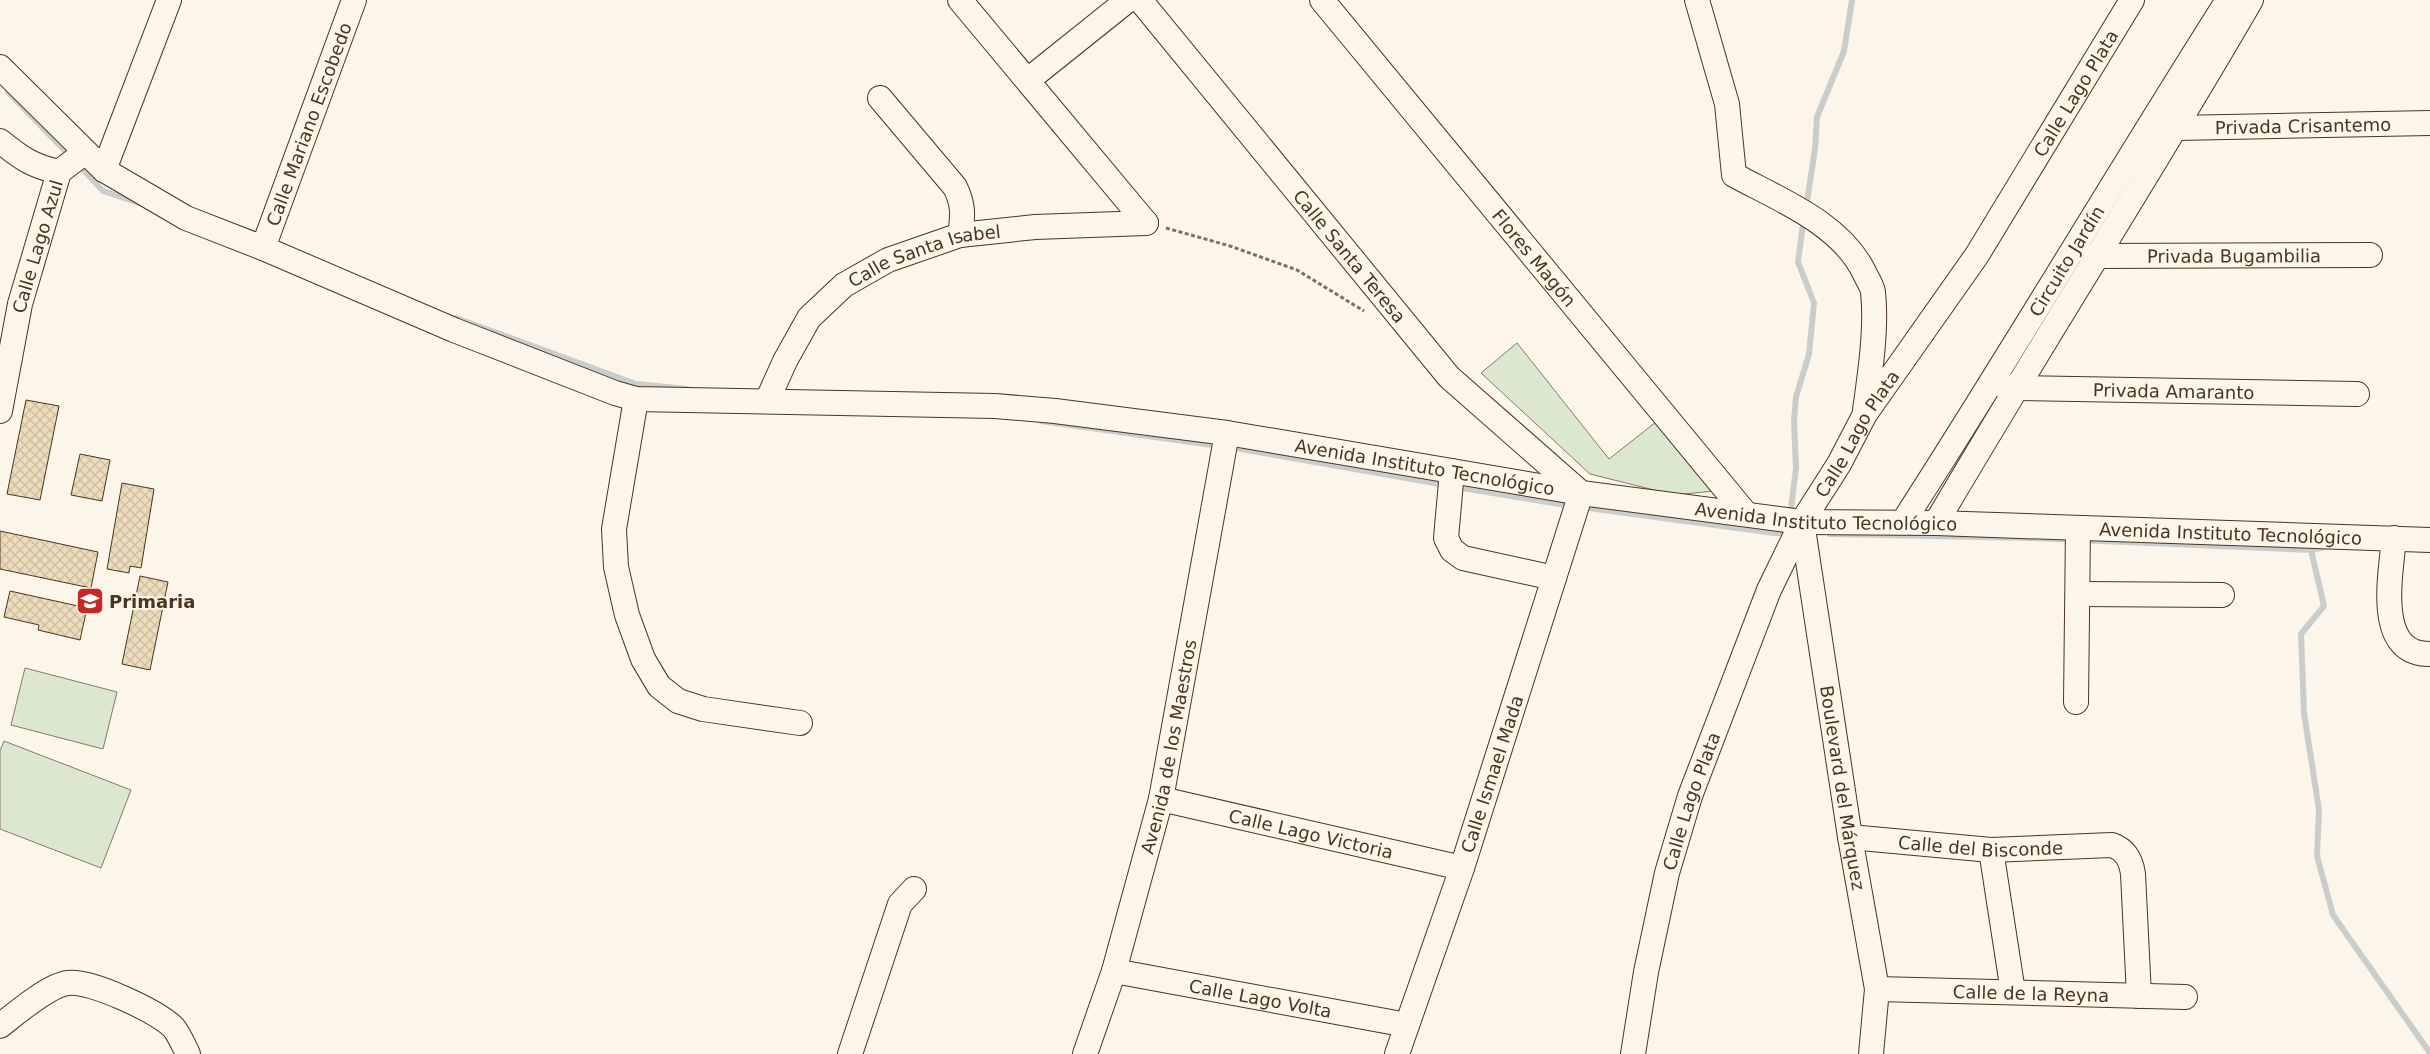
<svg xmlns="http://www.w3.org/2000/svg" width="2430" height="1054" font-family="'DejaVu Sans',sans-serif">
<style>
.green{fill:#dce7d0;stroke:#887966}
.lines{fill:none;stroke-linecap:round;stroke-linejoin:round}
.stream{stroke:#c9cecd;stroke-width:6}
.building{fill:url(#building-cross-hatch);stroke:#4a3520}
.minor-casing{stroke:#4a3520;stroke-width:26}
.path{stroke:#7f6f5c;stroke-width:3;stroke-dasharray:4 2.5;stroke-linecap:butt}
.minor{stroke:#fbf6e9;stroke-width:24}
.labels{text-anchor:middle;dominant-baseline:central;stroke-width:4;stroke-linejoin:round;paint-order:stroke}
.street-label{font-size:18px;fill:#4a3520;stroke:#fbf6e9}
.poi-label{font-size:18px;font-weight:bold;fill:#4a3520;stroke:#fbf6e9;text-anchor:start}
</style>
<defs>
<pattern id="building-cross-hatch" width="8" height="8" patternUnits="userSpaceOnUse" patternTransform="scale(1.25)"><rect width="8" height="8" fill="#ecdcbc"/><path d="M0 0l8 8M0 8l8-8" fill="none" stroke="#ccbda1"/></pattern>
</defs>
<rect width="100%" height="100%" fill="#fbf6e9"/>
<path class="green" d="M1517,343L1609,459L1656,422L1714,491L1674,495L1590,474L1481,373Z
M25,668L117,692L103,749L11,725Z
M4,741L131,790L101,868L0,829V751Z"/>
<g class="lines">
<path class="stream" d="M8,92L71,157
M78,164L103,191L142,204
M1806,208L1815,149L1817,117L1844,51L1852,0
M456,318L636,384L687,389
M1041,421L1219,446
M1229,447L1446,485
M1456,487L1571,506
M1581,507L1774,533H1792
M1790,517L1796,468L1794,421L1796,397L1809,354L1814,303L1798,262L1804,217
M1830,534L2031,538L2311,550L2329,546
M2311,550L2324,606L2301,634L2304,713L2319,810L2317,856L2333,915L2430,1053"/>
</g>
<path class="building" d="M26,400L59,406L40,500L7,494Z
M80,454L110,460L102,501L71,495Z
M122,483L154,489L141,568L130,566L129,573L107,569Z
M0,531L98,552L91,588L0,569Z
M140,576L168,582L150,670L122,664Z
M10,591L87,608L80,640L38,630L39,625L4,617Z"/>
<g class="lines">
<g class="minor-casing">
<g id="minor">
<path d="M960,0L1146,223"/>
<path id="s1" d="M1140,0L1449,377L1581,493L1462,868L1397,1054"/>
<path id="s2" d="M1322,0L1746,514"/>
<path d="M1697,0L1727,104L1734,175C1780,200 1842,224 1865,274C1868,280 1872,286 1873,292C1877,327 1870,375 1865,410"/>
<path id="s3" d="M0,67L104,170L186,218L263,248L454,330L615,393L636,399L995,406L1055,411L1227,433L1581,493L1802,522L1936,523L2430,540"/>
<path d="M1028,80L1128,0"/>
<path d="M880,98L955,187C964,205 963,216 960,235"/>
<path id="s4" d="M2177,128L2430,123"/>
<path d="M0,141C21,158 32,166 59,172"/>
<path d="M104,170L169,0"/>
<path id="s5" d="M263,248L354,0"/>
<path id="s6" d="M2096,256L2370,255"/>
<path id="s7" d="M2002,385L2015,388L2357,394"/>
<path d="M636,399L614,529L616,567L627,615L643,659L659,686L678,701L703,709L800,723"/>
<path id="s8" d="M767,401L785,361L809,318L844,285L888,260L960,235L1035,227L1146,223"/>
<path id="s9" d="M0,411L20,304L59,172L84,153"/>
<path d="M1452,471L1446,538L1452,550L1463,558L1554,578"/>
<path id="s10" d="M1802,522L1850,837L1877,989L1871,1054"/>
<path id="s11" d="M1903,522C2014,350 2118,173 2228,0"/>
<path d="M1936,523C2039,347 2149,176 2251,0"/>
<path d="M2394,538C2391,574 2374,655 2430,654"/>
<path d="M2079,594L2222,595"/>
<path d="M2076,702L2078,528"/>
<path id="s12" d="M1161,799L1462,868"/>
<path id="s13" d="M1850,837L1991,850L2112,845C2126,850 2131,860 2133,874L2139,996"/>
<path d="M1991,850L2013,992"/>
<path id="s14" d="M1114,971L1407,1025"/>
<path id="s15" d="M1877,989L2185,997"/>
<path d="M0,1026C15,1014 49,985 68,983C91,980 156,1011 173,1027C179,1034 184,1046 188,1054"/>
<path d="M850,1054L900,904L914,889"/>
<path id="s16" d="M1085,1054L1114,971L1161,799L1227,433"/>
<path id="s17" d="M1633,1054L1646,972L1667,873L1690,796L1769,590L1802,522L1839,464L1865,414L1977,255L2132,0"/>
</g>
</g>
<path class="path" d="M1166,228L1230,246L1297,270L1364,311"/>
<use href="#minor" class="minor"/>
</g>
<defs>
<g id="school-square" transform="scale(1.4375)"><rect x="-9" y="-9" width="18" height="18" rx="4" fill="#c62828" stroke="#fbf6e9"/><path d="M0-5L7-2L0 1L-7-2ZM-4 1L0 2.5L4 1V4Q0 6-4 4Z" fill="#fff"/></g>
</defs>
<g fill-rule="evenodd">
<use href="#school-square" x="90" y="601"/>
</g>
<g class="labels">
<g class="street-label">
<text stroke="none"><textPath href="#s17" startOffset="1070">Calle Lago Plata</textPath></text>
<text stroke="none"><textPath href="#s5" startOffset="132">Calle Mariano Escobedo</textPath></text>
<text stroke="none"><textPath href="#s4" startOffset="126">Privada Crisantemo</textPath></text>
<text stroke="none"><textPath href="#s9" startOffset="169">Calle Lago Azul</textPath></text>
<text stroke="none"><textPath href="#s1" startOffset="331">Calle Santa Teresa</textPath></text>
<text stroke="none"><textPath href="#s6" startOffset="138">Privada Bugambilia</textPath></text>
<text stroke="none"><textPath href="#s2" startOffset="334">Flores Magón</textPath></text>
<text stroke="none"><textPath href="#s8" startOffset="228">Calle Santa Isabel</textPath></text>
<text stroke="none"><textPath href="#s11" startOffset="308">Circuito Jardín</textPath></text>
<text stroke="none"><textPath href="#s7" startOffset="172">Privada Amaranto</textPath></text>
<text stroke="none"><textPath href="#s17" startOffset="665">Calle Lago Plata</textPath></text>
<text stroke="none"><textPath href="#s3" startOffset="1520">Avenida Instituto Tecnológico</textPath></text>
<text stroke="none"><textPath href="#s3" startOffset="1925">Avenida Instituto Tecnológico</textPath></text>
<text stroke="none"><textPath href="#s3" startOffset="2330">Avenida Instituto Tecnológico</textPath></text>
<text stroke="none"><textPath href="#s16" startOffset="319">Avenida de los Maestros</textPath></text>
<text transform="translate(1492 774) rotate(-72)">Calle Ismael Mada</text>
<text stroke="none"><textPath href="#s10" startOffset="269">Boulevard del Márquez</textPath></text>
<text stroke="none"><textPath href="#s17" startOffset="260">Calle Lago Plata</textPath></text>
<text stroke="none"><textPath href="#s12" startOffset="154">Calle Lago Victoria</textPath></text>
<text stroke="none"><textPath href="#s13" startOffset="131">Calle del Bisconde</textPath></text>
<text stroke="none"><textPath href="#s15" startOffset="154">Calle de la Reyna</textPath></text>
<text stroke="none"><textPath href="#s14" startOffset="149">Calle Lago Volta</textPath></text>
</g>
<g class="poi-label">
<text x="109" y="601">Primaria</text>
</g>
</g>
</svg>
